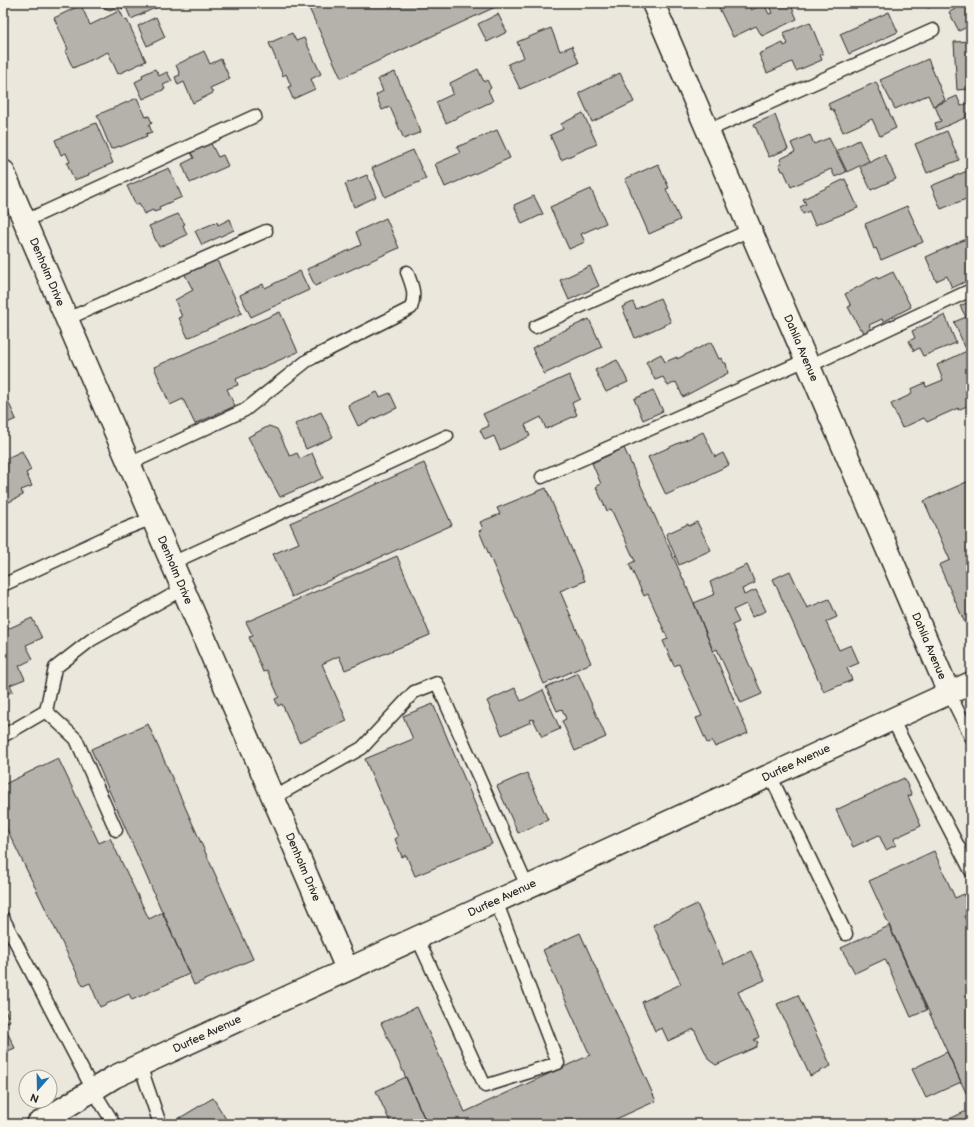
<svg xmlns="http://www.w3.org/2000/svg" width="974" height="1127" font-family="'Balsamiq Sans',sans-serif">
<style>
.building{fill:#b5b2ab;stroke:#2b2b2b}
.lines{fill:none;stroke-linecap:round;stroke-linejoin:round}
.lane-casing{stroke:#2b2b2b;stroke-width:15}
.street-casing{stroke:#2b2b2b;stroke-width:25}
.secondary-casing{stroke:#2b2b2b;stroke-width:25}
.lane{stroke:#f7f3e8;stroke-width:12}
.street{stroke:#f7f3e8;stroke-width:22}
.secondary{stroke:#f7f3e8;stroke-width:22}
.labels{text-anchor:middle;dominant-baseline:central;stroke-width:3;stroke-linejoin:round;paint-order:stroke}
.street-label{font-size:11px;fill:#2b2b2b;stroke:#f7f3e8}
</style>
<rect width="100%" height="100%" fill="#ebe7dd"/>
<filter id="ink" filterUnits="userSpaceOnUse"><feTurbulence type="fractalNoise" baseFrequency=".025" numOctaves="2"/><feDisplacementMap in="SourceGraphic" scale="8" xChannelSelector="R" yChannelSelector="G"/><feConvolveMatrix kernelMatrix="1 2 1 2 8 2 1 2 1" color-interpolation-filters="sRGB"/></filter>
<g filter="url(#ink)">
<path class="building" d="M100,3H116L125,21L127,20L146,61L118,74L108,52L73,68L65,51L68,49L54,18L81,5L90,25L117,12L115,8L110,10L102,7Z
M119,3H166L131,19L126,7L122,9Z
M314,3H504L341,78L308,6Z
M725,3H748L751,10L764,4L769,14L772,13L769,6L776,3H790L797,19L762,36L756,26L733,37L718,6Z
M910,3H921L912,7Z
M926,3H937V4L928,8Z
M968,3H971V25L959,31L949,12Z
M889,12L898,32L849,54L840,34Z
M498,14L507,32L487,42L478,24Z
M156,17L165,37L147,46L138,26Z
M810,22L823,54L820,55L822,60L796,71L792,62L767,73L759,54L783,43L784,46L788,44L783,33Z
M551,28L560,51L572,46L579,63L520,89L508,64L524,57L517,42Z
M292,33L296,41L304,38L321,74L311,79L315,89L293,99L288,87L291,86L286,74L283,76L269,43Z
M971,41V89L957,90L954,42Z
M204,51L210,64L221,59L230,79L210,88L213,93L193,103L184,82L178,85L175,77L180,75L176,65Z
M928,59L945,100L933,106L928,95L895,109L880,80Z
M155,69L159,76L167,72L172,81L163,85L165,89L143,99L135,82L143,78L142,75Z
M478,69L484,82L487,80L491,88L488,90L493,101L446,123L436,102L453,94L450,83Z
M395,72L421,132L404,139L390,107L382,110L376,95L383,91L378,79Z
M620,73L634,102L592,122L579,93Z
M876,82L896,128L880,136L872,119L843,132L833,109L831,110L828,104Z
M957,96L961,106L971,102V113L965,115L967,117L937,130L935,123L941,121L935,106Z
M137,98L146,117L149,116L152,123L149,125L152,132L146,134L147,136L120,147V146L111,149L97,115Z
M583,113L597,144L561,160L550,135L563,129L561,124Z
M775,115L788,149L769,157L754,124Z
M96,123L113,163L88,174L89,175L74,180L67,163L70,162L66,153L61,155L55,140Z
M497,130L510,158L445,187L435,164L460,153L457,147Z
M947,131L959,160L927,173L915,144Z
M810,135L814,144L829,138L846,172L835,177L831,169L791,187L784,171H782L779,164L782,163L780,159L795,152L791,143Z
M859,140L869,161L847,172L837,151Z
M210,142L218,157L223,155L228,166L190,183L182,164L194,158L190,151Z
M413,150L426,179L385,197L372,168Z
M885,155L896,179L871,190L860,167Z
M658,164L669,188L666,189L680,220L649,234L625,179Z
M169,168L182,197L159,207L160,210L154,212L153,210L144,214L139,203L136,205L127,186Z
M967,171L971,181V197L941,209L931,186Z
M367,175L376,197L354,207L345,184Z
M845,179L858,208L815,225L809,211L803,214L800,207L806,204L803,199Z
M591,189L606,223L581,234L585,242L569,249L550,207Z
M534,196L543,214L522,224L514,205Z
M907,206L923,242L881,260L876,248L874,249L865,224Z
M178,214L185,224L183,225L187,235L159,247L149,226Z
M386,218L399,248L315,286L307,269L361,245L356,232Z
M230,219L234,230L202,245L195,231L217,222L218,225Z
M966,239L971,249V279L952,288L947,276L936,281L926,257Z
M215,256L242,313L188,338L179,318L182,317L175,300L193,290L183,271Z
M590,266L599,286L569,300L560,280Z
M300,271L309,290L251,317L240,295L263,284L265,288Z
M893,272L911,307L883,322L882,319L869,325L871,329L864,333L862,329H860L848,307L851,306L845,294L877,277L878,279Z
M660,298L671,322L635,338L622,307L633,302L636,309Z
M971,301V344L965,347L954,322L966,317L960,306Z
M280,312L298,352L236,379L238,385L227,389L235,406L195,424L183,399L170,405L154,367Z
M945,315L956,343L923,356L919,348L914,351L909,341L915,338L912,331Z
M589,319L602,347L544,374L532,348L551,339L550,337Z
M3,321L7,330L3,332Z
M711,342L719,359L721,358L723,363H726L728,373L683,397L676,382L668,386L663,377L655,380L646,362L661,354L665,362L677,357V359Z
M971,349V404L958,410V408L927,422L924,418L902,428L891,404L912,394L911,389L925,383L926,387L943,380L937,365Z
M617,360L628,382L606,392L595,370Z
M569,375L580,399L572,403L577,415L546,429L541,417L525,425L530,436L500,450L494,436L485,440L480,430L489,426L483,414Z
M3,390L16,419L3,425Z
M653,390L663,411L643,420L634,399Z
M377,392L380,397L390,393L397,408L358,426L348,405Z
M321,412L333,437L306,449L295,424Z
M269,426L277,429L290,456L297,453L300,459L312,453L323,478L280,497L248,437Z
M703,432L715,457L723,453L729,465L666,495L648,457Z
M624,448L694,603L713,651L748,733L715,747L712,741L707,743L696,718L702,716L679,664L674,666L663,641L668,639L648,594L644,596L629,564L635,561L611,509L607,511L596,487L601,484L592,463Z
M22,451L31,470L26,473L32,486L21,490L23,495L3,505V460Z
M424,463L452,525L292,597L273,554L299,543L290,523Z
M971,480V620L965,623L939,565L950,560L924,501Z
M546,488L585,581L560,591L591,663L544,684L479,531L483,529L480,522L500,514L497,508Z
M697,522L711,550L679,565L666,534L688,524L689,526Z
M397,556L430,635L345,670L339,656L322,664L347,721L299,742L282,704L278,706L275,699L279,697L267,670L263,672L249,637L253,636L246,622Z
M747,565L755,583L742,589L744,595L756,590L766,611L752,617L746,604L733,610L739,622L732,625L762,694L741,703L717,649L713,651L694,603L715,594L710,582Z
M790,571L807,608L829,599L837,617L826,622L839,650L851,645L859,663L847,668L852,680L824,692L773,579Z
M32,618L42,638L26,645L33,659L19,666L25,679L10,685L13,691L3,696V631Z
M578,673L606,737L575,751L562,721L566,719L562,709L557,711L546,687Z
M515,688L521,701L543,690L560,729L542,737L533,719L530,720L531,722L502,735L487,701Z
M433,704L492,844L415,876L406,855L402,857L395,839L398,837L365,759L413,739L403,716Z
M148,724L253,959L194,985L91,749Z
M58,758L99,843L110,838L149,919L163,912L189,974L132,1000L129,994L100,1007L90,983L83,986L3,821V785Z
M527,773L548,820L518,833L497,786Z
M904,778L912,795L908,796L921,826L893,839L896,845L886,850L879,835L853,847L836,810Z
M934,851L955,898L964,894L971,910V913L964,916L971,931V1093L967,1095L869,881Z
M697,904L724,964L751,951L765,980L738,992L759,1037L754,1040L758,1042L756,1047L716,1065L709,1060L694,1029L668,1041L662,1028L655,1031L642,1002L681,984L653,925Z
M889,926L927,1010L911,1017L885,959L855,973L841,948Z
M580,933L656,1101L605,1124H427L381,1023L417,1007L465,1112L590,1055L543,950Z
M798,995L831,1066L810,1076L777,1004Z
M3,1006L10,1021L3,1024L15,1048L3,1053Z
M947,1052L961,1082L926,1098L912,1069Z
M406,1077L427,1124H391L376,1091Z
M213,1098L229,1124H175L173,1122Z
M971,1109V1124H949L947,1120Z
M372,1120L373,1124H364Z"/>
<g class="lines">
<g class="lane-casing">
<path id="lane" d="M707,131L933,30
M25,221L255,116
M67,319L266,231
M535,327L750,230
M809,366L971,290
M129,464L245,410L308,360L411,308C416,294 412,285 407,272
M542,477L806,360
M172,563L447,436
M3,585L117,532L153,518
M949,693L971,737
M46,711L55,668L91,640L183,589
M892,719L971,871
M3,736L46,711L76,739L116,830
M770,775L846,934
M273,798L362,748L414,692L437,683L527,886
M3,918L93,1090L114,1124
M417,937L485,1086L558,1063L496,901
M140,1065L160,1124"/>
</g>
<g class="street-casing">
<path id="street" d="M653,3L949,693"/>
</g>
<g class="secondary-casing">
<path id="secondary" d="M3,171L347,969
M38,1124L114,1077L971,683"/>
</g>
<use href="#lane" class="lane"/>
<use href="#street" class="street"/>
<use href="#secondary" class="secondary"/>
</g>
</g>
<g class="labels">
<g class="street-label">
<text transform="translate(47 272) rotate(67)">Denholm Drive</text>
<text transform="translate(801 348) rotate(67)">Dahlia Avenue</text>
<text transform="translate(175 570) rotate(67)">Denholm Drive</text>
<text transform="translate(929 646) rotate(67)">Dahlia Avenue</text>
<text transform="translate(796 763) rotate(-25)">Durfee Avenue</text>
<text transform="translate(303 867) rotate(67)">Denholm Drive</text>
<text transform="translate(502 898) rotate(-25)">Durfee Avenue</text>
<text transform="translate(207 1034) rotate(-25)">Durfee Avenue</text>
</g>
</g>
<rect width="974" height="1127" fill="none" stroke="#f7f3e8" stroke-width="16"/>
<rect x="8" y="8" width="958" height="1111" fill="none" stroke="#2b2b2b" stroke-width="1.5" filter="url(#ink)"/>
<g transform="translate(38 1089) rotate(200)"><circle r="19" fill="#f7f3e8" stroke="#a5a39c"/>
<path d="M0-3L7 15L0 10L-7 15Z" fill="#1f6fb2"/>
<text y="-6" font-size="11" font-weight="bold" text-anchor="middle" fill="#2b2b2b">N</text>
</g>
</svg>
